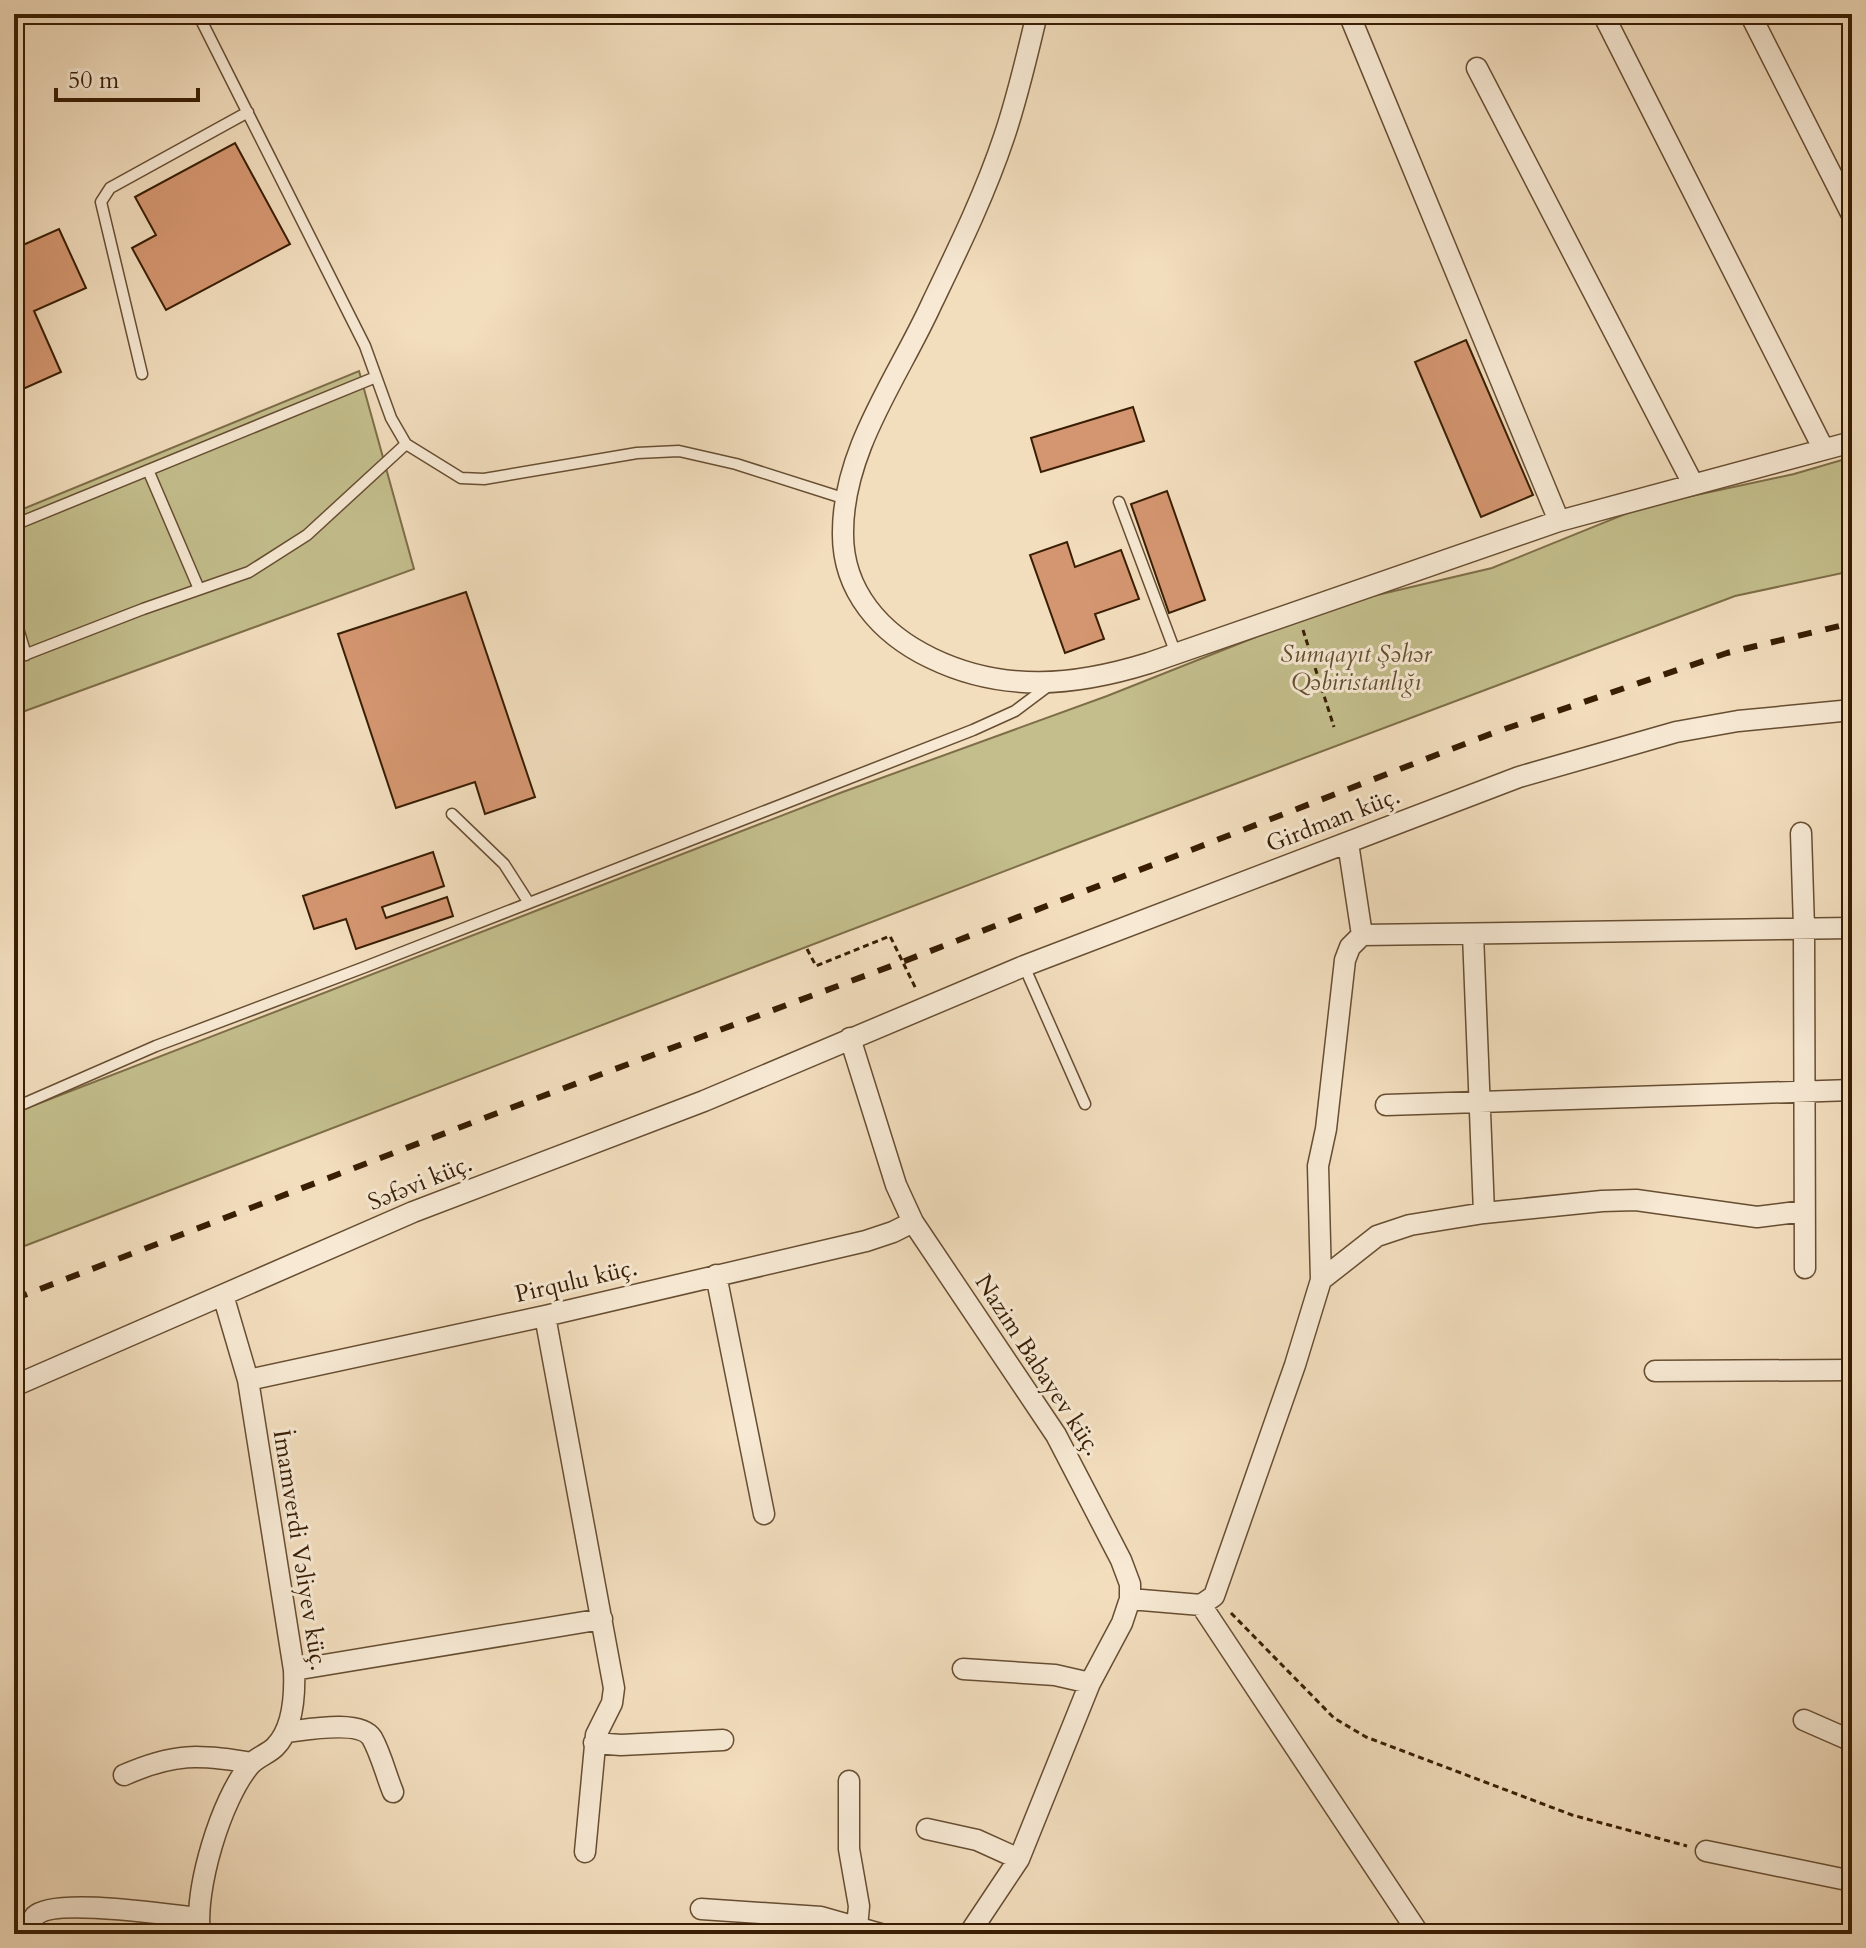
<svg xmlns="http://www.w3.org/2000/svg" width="1866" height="1948" font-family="Cardo,serif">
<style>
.green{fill:#c3be8c;stroke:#7e6e48;stroke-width:2}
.building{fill:#d49670;stroke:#391e04;stroke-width:2}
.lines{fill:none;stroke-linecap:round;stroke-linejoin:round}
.service-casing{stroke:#674e32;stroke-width:13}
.minor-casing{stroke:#674e32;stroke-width:23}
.path{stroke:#391e04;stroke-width:3;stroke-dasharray:6 4;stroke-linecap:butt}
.service{stroke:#f7e9d4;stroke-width:10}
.minor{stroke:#f7e9d4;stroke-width:20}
.rail{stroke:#391e04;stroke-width:6;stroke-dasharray:14 14;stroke-linecap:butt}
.labels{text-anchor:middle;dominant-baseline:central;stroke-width:6;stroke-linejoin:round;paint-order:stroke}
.park-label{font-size:24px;font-style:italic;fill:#624e2d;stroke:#f7e9d4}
.street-label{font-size:24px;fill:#391e04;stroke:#f7e9d4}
</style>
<rect width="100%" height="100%" fill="#f2ddbd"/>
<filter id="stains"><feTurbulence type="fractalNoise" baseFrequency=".0025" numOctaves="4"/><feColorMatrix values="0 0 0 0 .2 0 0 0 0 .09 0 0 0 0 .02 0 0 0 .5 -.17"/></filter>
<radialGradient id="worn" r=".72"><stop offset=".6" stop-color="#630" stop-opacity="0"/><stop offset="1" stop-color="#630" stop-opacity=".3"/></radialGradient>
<path class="green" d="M359,371L414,569L14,715V504L23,509Z
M1852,457V571L1735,596L1078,843L14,1250V1113L840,793L1107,696L1339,604L1492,568L1645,506L1794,474Z"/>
<path class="building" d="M512,14H537L516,24Z
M235,143L290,244L166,310L132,248L156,235L135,197Z
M59,229L86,288L34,311L61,372L14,393V249Z
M1466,340L1533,495L1481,517L1415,362Z
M1133,407L1144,441L1041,472L1031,438Z
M1167,491L1205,600L1169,613L1131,504Z
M1067,542L1075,567L1121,550L1139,599L1095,614L1104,639L1065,653L1030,555Z
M466,592L535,797L485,814L475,782L396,808L338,634Z
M433,852L444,886L382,907L386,918L447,897L453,916L356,949L346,919L314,929L303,896Z"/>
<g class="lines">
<g class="service-casing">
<path id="service" d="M198,14L365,346L391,418L406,444L461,478L484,479L637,453L679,451L736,464L846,499
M142,374L101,202L110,188L248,112
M148,470L199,589
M1119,502L1176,654
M14,525L376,377
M14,615L26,655
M14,659L143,609L249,572L307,535L406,444
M452,814L504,864L529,903
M1024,966L1085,1104
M14,1108L156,1046L365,967L973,730L1015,711L1051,684"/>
</g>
<g class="minor-casing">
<path id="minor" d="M1037,14C1027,55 1018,96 1004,137C985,194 958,249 932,303C899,376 843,449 843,532C842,591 881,634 931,658C1003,693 1075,686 1149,663L1559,521L1852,442
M1349,14L1559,521
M1603,14L1823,448
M1750,14L1852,215
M1477,68L1693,484
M1801,833L1804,928L1805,1268
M1348,843L1362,935
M1473,934L1484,1213
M850,1038L896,1185L913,1222L1056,1435L1121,1560L1130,1584V1599L1122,1623L1090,1683L1019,1859L969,1934
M1386,1105L1852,1090
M716,1275L764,1514
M1321,1280L1377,1236L1410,1225L1484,1213L1602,1201L1636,1200L1757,1217L1804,1211
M545,1316L614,1688L612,1703L596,1735L585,1852
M1655,1371L1852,1370
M248,1380L545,1316L866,1241L893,1232L913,1222
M14,1386L413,1212L704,1101L1024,966L1519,777L1676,732L1738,721L1852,710
M1130,1599L1201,1605L1214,1596L1295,1365L1321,1280L1318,1166L1326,1129L1345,960L1350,947L1362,935L1852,928
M1201,1605L1419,1934
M963,1669L1055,1675L1090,1683
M294,1670L602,1619
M1804,1720L1852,1741
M286,1732C306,1730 360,1719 372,1738C381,1754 386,1775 393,1792
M594,1743L621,1745L723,1740
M124,1775C174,1753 199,1754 252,1763
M849,1781V1849L859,1906L857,1927
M927,1829L977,1840L1019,1859
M1706,1851L1852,1881
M701,1909L821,1917L881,1934
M29,1934C30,1928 31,1921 35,1916C54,1897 168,1915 198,1918
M200,1934C194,1889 221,1799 250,1765C257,1757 268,1754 275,1747C293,1729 295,1694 294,1670L248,1380L223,1295"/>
</g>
<path class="path" d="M1303,630L1334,727
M807,949L816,966L890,936L916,989
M1231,1613L1334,1718L1366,1737L1572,1815L1687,1846"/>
<use href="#service" class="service"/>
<use href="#minor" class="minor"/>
<path class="rail" d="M14,1299L500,1112L902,962L1493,733L1727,653L1852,623"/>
</g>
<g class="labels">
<g class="park-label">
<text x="1356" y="654">Sumqayıt Şəhər<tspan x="1356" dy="28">Qəbiristanlığı</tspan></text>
</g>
<g class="street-label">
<text transform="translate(1333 820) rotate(-21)">Girdman küç.</text>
<text transform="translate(420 1183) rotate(-22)">Səfəvi küç.</text>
<text transform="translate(576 1281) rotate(-13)">Pirqulu küç.</text>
<text transform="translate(1038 1365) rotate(57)">Nazim Babayev küç.</text>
<text transform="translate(300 1550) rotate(81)">İmamverdi Vəliyev küç.</text>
</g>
</g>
<rect width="1866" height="1948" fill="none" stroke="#f2ddbd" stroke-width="48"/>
<rect x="16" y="16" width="1834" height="1916" fill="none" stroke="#391e04" stroke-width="4"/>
<rect x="24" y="24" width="1818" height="1900" fill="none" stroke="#391e04" stroke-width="2"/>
<path d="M56 88v12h142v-12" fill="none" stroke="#391e04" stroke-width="4"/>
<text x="68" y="88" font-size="24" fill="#391e04" stroke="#f7e9d4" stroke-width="6" paint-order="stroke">50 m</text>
<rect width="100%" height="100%" filter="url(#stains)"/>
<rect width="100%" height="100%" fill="url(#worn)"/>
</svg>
